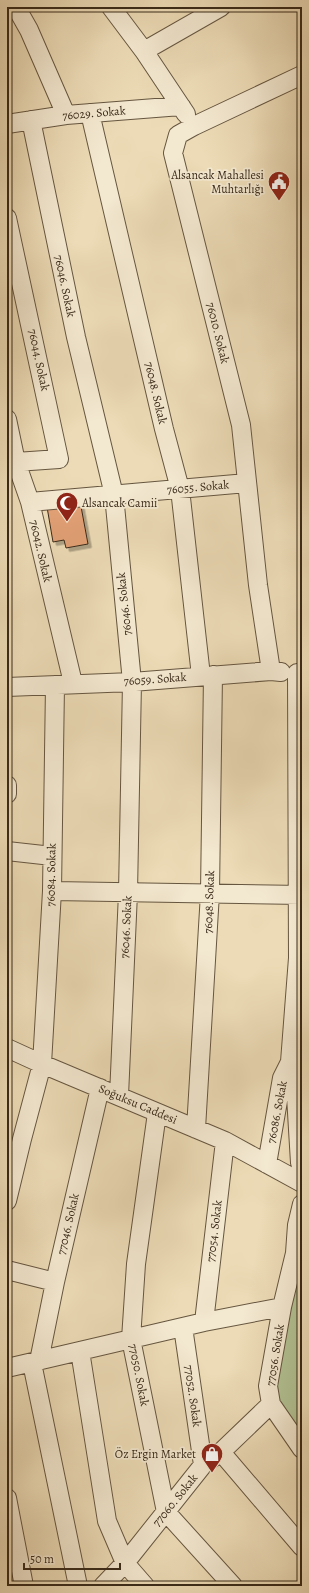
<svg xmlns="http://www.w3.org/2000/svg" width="309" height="1593" font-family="Alegreya,serif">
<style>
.green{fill:#b2c193;stroke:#767656}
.building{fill:#e2a075;stroke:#392a19;filter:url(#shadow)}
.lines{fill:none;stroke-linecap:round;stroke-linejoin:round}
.minor-casing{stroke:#665640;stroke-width:20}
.minor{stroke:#f3e8d0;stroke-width:18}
.labels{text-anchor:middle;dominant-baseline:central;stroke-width:3.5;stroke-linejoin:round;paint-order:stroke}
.street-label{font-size:12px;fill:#392a19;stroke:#f3e8d0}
.poi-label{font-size:12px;fill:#392a19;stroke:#f3e8d0;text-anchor:end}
</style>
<defs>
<filter id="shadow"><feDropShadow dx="3.5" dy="3.5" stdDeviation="0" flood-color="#0004"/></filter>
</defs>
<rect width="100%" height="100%" fill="#ecdbb6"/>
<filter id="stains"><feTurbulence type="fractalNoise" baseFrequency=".005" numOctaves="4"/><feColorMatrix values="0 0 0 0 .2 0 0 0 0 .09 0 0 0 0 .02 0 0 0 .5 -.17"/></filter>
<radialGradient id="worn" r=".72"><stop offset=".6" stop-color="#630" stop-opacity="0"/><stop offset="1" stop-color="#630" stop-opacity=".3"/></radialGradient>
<path class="green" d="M302,455V547L298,522Z
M302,1256V1440L279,1404L275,1381Z"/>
<path class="building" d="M80,501L88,544L66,548L64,540L53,542L47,507Z"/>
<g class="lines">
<g class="minor-casing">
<path id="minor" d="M16,7L29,30L66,115
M111,7L144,51L186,114
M144,51L221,7
M90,113L164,429L180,489L201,676
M31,120L76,337L114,495L132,682L128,893L119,1096
M7,124L66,115L181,106
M7,218L59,459L16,462
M7,419L16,462L30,502L73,683
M30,502L247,483
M271,671L258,585L241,425L173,153L178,135L194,126L302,75
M7,687L132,682L271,671L281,672
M7,785V794
M7,851L52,856
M52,891L302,895
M7,1048L42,1064L225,1141L302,1183
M290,1062L295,1079L300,1163
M157,1113L136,1264L131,1339L166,1512L233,1586
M196,1129L210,893L213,675
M267,1164L282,1078L290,1062L298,958L297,673
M7,1201L22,1139L42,1064L52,891L55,685
M302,1204L297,1225L295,1253L282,1307L268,1386L271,1404L302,1449
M7,1270L55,1282
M204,1322L225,1141
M183,1327L203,1465
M80,1351L107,1521L125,1563L145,1586
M39,1361L55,1282L100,1088
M32,1363L78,1586
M7,1368L204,1322L282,1307
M221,1452L302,1547
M7,1498L24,1586
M103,1586L125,1563L203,1465L221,1452L271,1404"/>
</g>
<use href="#minor" class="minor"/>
</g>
<defs>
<g id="civic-pin" transform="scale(1.15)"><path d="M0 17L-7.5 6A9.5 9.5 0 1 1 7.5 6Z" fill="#8f2418" stroke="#f3e8d0"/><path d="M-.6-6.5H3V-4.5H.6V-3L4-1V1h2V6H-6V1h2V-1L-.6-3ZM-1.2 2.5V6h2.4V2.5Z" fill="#fff"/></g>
<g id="mosque-pin" transform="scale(1.15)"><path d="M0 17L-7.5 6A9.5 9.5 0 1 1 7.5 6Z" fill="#8f2418" stroke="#f3e8d0"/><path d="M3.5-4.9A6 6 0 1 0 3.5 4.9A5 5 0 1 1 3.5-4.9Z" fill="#fff"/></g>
<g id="shop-pin" transform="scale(1.15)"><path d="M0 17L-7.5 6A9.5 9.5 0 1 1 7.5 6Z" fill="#8f2418" stroke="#f3e8d0"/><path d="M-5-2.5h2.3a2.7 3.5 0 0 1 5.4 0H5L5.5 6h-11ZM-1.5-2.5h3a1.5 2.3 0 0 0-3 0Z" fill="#fff"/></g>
</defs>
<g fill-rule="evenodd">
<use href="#civic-pin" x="279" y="182"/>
<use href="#mosque-pin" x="67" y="503"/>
<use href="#shop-pin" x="212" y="1454"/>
</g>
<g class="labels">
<g class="street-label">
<text transform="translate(94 113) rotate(-5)">76029. Sokak</text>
<text transform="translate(65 286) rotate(78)">76046. Sokak</text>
<text transform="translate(218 333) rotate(76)">76010. Sokak</text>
<text transform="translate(39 360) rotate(78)">76044. Sokak</text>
<text transform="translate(156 393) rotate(77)">76048. Sokak</text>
<text transform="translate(198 487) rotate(-5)">76055. Sokak</text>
<text transform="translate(41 551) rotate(77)">76042. Sokak</text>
<text transform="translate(124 604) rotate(-96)">76046. Sokak</text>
<text transform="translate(155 679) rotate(-4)">76059. Sokak</text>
<text transform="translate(51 875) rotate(-89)">76084. Sokak</text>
<text transform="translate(209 902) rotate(-88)">76048. Sokak</text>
<text transform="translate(126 927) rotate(-87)">76046. Sokak</text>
<text transform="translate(138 1104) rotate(23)">Soğuksu Caddesi</text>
<text transform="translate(277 1112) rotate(-79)">76086. Sokak</text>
<text transform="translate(68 1224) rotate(-77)">77046. Sokak</text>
<text transform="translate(214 1231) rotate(-83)">77054. Sokak</text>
<text transform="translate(275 1355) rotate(-81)">77056. Sokak</text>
<text transform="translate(139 1375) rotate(79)">77050. Sokak</text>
<text transform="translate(193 1396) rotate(82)">77052. Sokak</text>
<text transform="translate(175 1500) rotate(-51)">77060. Sokak</text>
</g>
<g class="poi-label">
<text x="264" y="175">Alsancak Mahallesi<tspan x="264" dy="14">Muhtarlığı</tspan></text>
<text x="82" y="503" text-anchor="start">Alsancak Camii</text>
<text x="196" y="1454">Öz Ergin Market</text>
</g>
</g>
<rect width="309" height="1593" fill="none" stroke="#ecdbb6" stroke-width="24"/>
<rect x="8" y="8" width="293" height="1577" fill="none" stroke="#392a19" stroke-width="2"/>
<rect x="12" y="12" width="285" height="1569" fill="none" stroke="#392a19"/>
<path d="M24 1563v6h96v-6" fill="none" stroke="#392a19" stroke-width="2"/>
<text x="30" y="1563" font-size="12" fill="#392a19" stroke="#f3e8d0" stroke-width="3" paint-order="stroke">50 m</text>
<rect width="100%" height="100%" filter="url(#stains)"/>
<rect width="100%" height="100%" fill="url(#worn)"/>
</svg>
